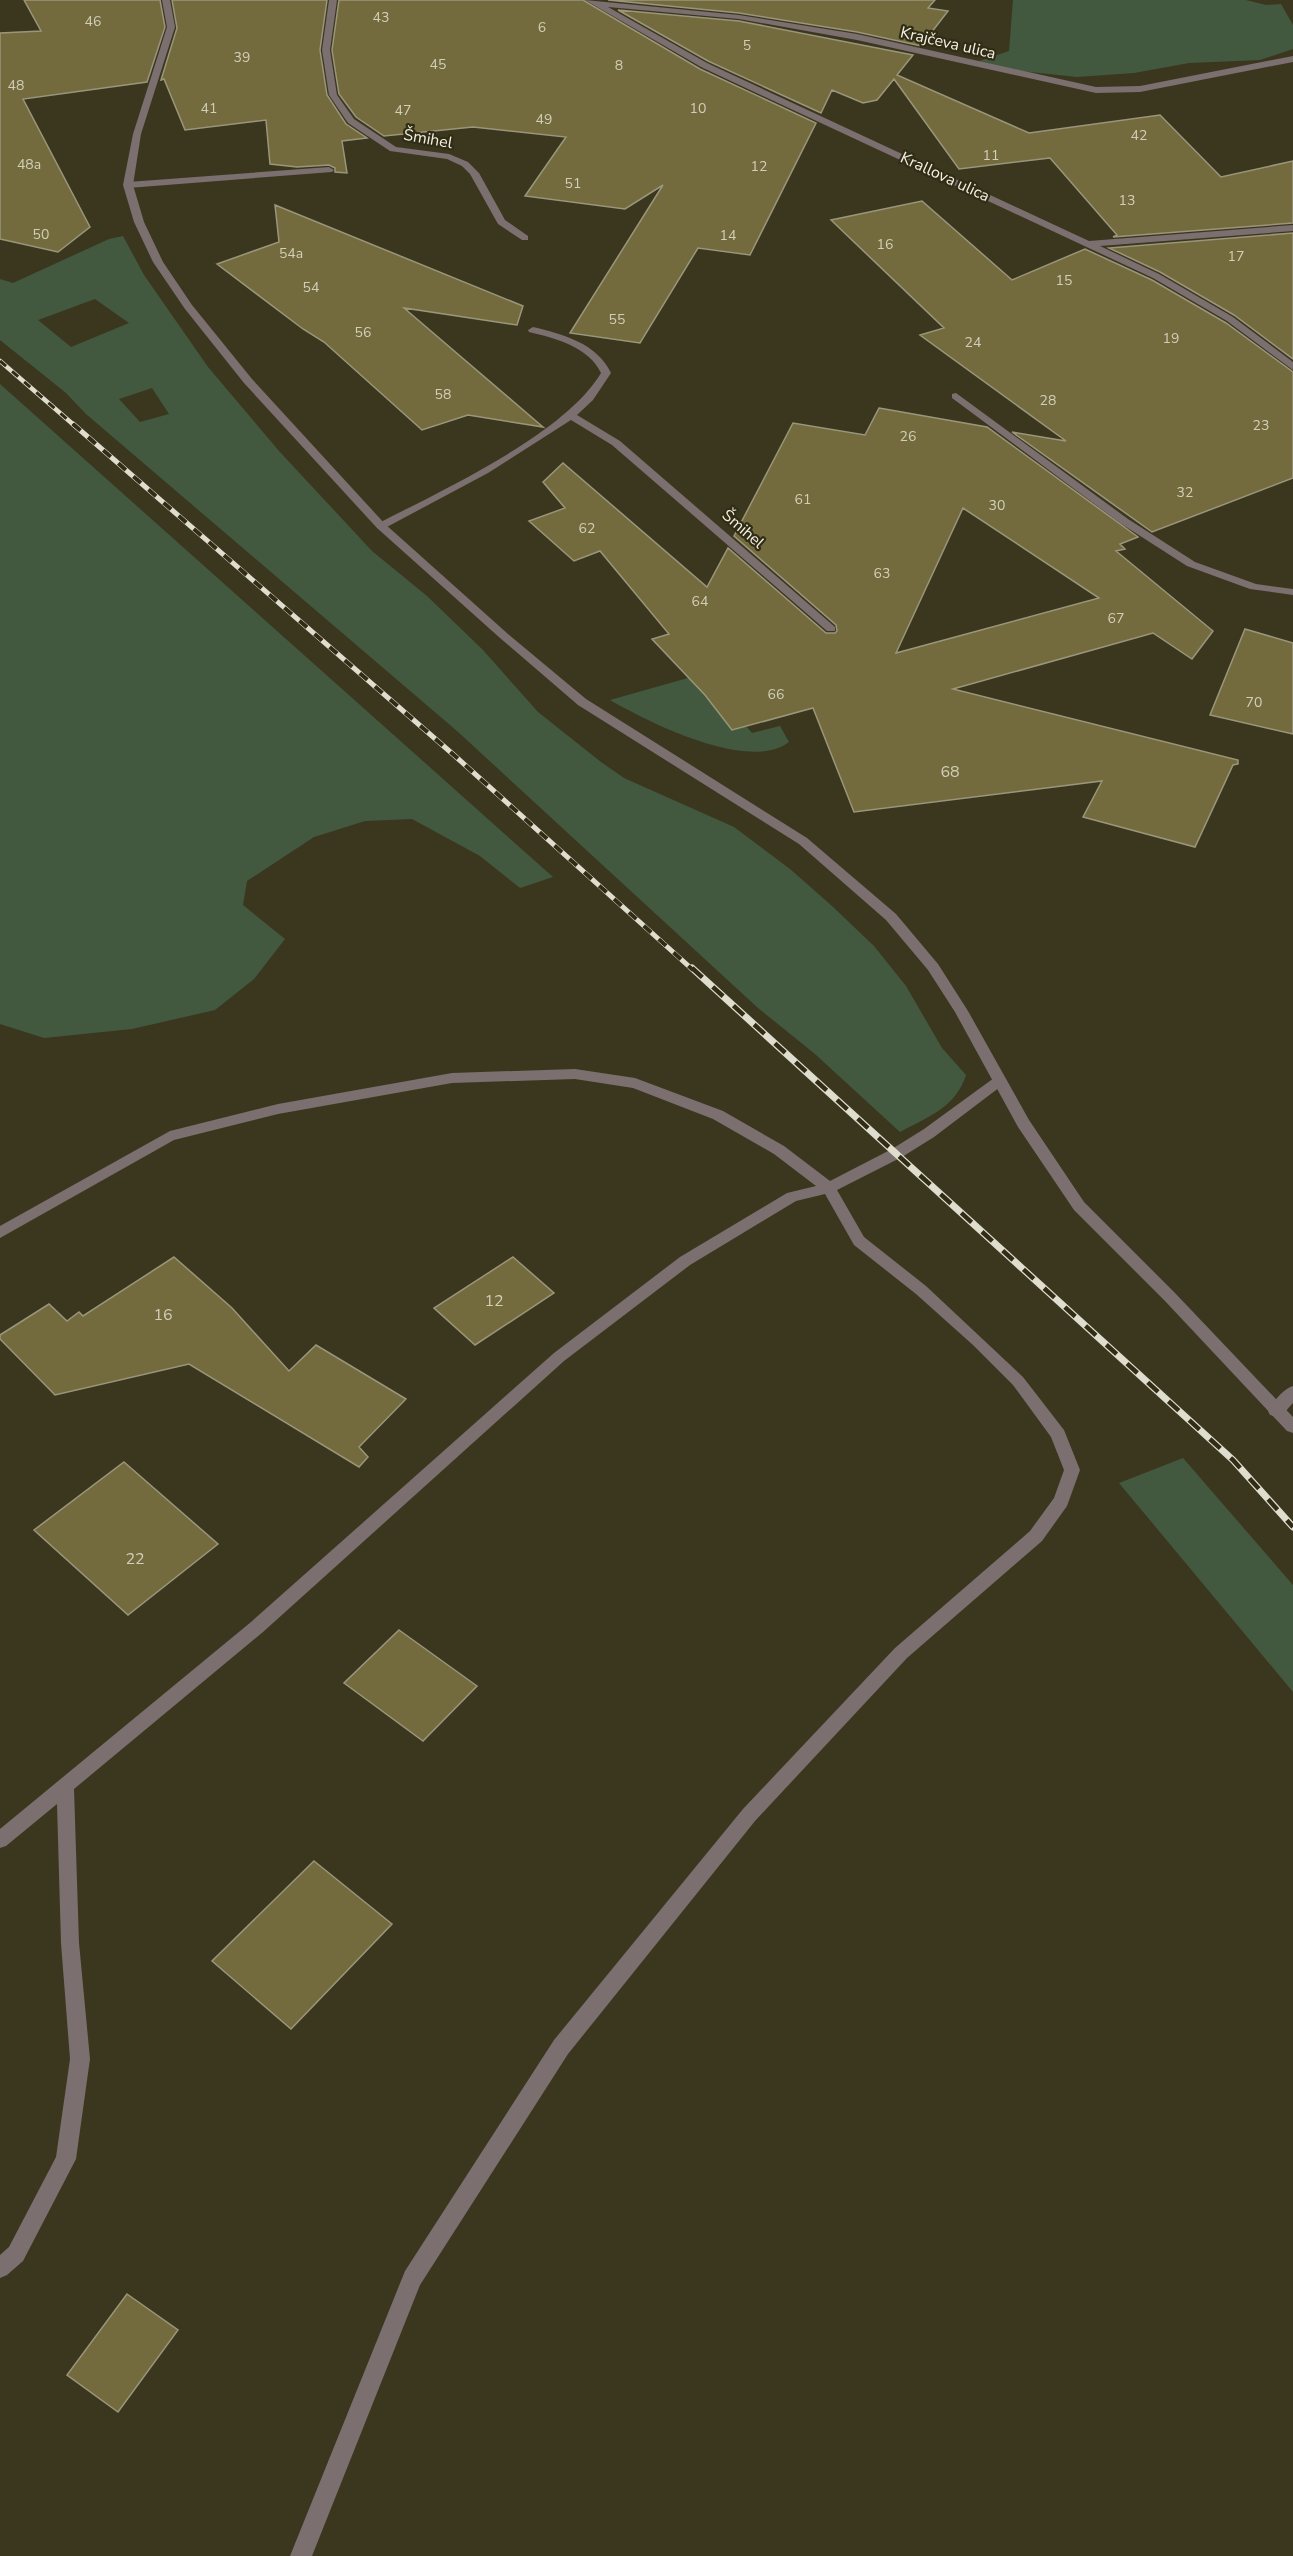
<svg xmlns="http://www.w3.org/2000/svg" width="1293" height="2556" font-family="'Nunito Sans',sans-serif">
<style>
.green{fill:#42593f;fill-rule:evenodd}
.building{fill:#736b3e;stroke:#9b967b;stroke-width:1.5;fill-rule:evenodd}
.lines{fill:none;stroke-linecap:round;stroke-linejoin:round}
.minor{fill:#7c6f6f;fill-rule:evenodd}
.tertiary{fill:#7c6f6f;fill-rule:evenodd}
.rail-far2-casing{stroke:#dfddcd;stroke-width:4.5}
.rail-far1-casing{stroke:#dfddcd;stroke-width:5}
.rail-casing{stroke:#dfddcd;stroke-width:7}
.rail-far2{stroke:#312c15;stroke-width:3;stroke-dasharray:8;stroke-linecap:butt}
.rail-far1{stroke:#312c15;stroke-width:4;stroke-dasharray:10;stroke-linecap:butt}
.rail{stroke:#312c15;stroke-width:4.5;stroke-dasharray:14;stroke-linecap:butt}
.labels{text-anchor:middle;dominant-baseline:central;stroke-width:4.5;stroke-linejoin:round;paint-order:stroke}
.far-number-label{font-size:14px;fill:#d2cfb8}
.far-street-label{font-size:16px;fill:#f2f0e1;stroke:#312c15}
.number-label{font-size:16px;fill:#d2cfb8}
</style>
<rect width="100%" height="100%" fill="#3b371f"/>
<path class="green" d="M1013,0H1246L1266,5L1281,4L1293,25V49L1260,60L1189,63L1134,73L1077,77L1012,70L979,61L1009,51Z
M123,236L144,275L208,367L279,451L372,551L427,596L483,650L538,712L601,762L624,778L734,827L790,869L832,906L874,946L906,986L942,1048L966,1075C956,1107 928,1117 900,1132L815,1054L758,1008L457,731L86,414L66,393L0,340V279L13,283L109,239ZM95,299L129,323L71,347L38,320ZM152,388L169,414L140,422L119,399Z
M0,384L553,877L520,888L480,856L412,819L365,821L314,837L247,881L243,905L285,939L254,979L215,1010L132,1029L44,1038L0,1024Z
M791,649L698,686L732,730L746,726L752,733L780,726L789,742C749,773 648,722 610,700Z
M1183,1458L1293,1585V1692L1119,1483Z"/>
<path class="building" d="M24,0H160L165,27L147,82L23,99L90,227L58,252L0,239V33L41,31Z
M172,0H327L320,50L327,95L346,124L367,138L342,141L347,173L335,172V168L329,165L297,167L270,164L266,120L185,130L164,79L161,80L177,28Z
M339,0H583L700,69L816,123L750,255L698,248L640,343L570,333L663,185L625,209L525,196L566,137L473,127L384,136L356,117L339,94L332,50Z
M608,0H935L928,8L948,11L921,46L857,32L739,13Z
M618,10L739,21L913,55L897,75L1029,133L1160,115L1221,177L1293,161V223L1113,237L1117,235L1050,158L959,169L894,79L877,100L863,103L832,90L821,113L708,61Z
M922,201L1012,280L1085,249L1152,280L1226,323L1293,372V478L1152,532L1012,432L1066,441L920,335L944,328L831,220Z
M275,205L523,306L517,325L404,308L543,427L468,415L422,430L324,342L303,329L217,264L279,242Z
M1293,233V359L1234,315L1160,272L1109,248Z
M879,408L987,427L1138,537L1120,544L1125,549L1116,551L1213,631L1192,659L1153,633L953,689L1238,760V764L1233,765L1195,847L1083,817L1102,781L854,812L813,708L732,730L705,695L652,639L669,634L600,551L574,561L529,521L565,508L543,482L563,463L707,587L728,548L826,633H835L837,631L836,625L734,536L793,423L865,435ZM963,508L1099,598L896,653Z
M1245,629L1293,643V734L1210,715Z
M174,1257L232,1308L289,1371L316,1345L406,1399L359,1447L368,1457L359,1467L189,1364L55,1395L0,1339V1335L49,1304L67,1321L79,1312L83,1316Z
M513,1257L554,1293L475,1345L434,1308Z
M124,1462L218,1544L128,1615L34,1530Z
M399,1630L477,1686L423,1741L344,1683Z
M314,1861L392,1924L291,2029L212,1961Z
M127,2294L178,2330L118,2412L67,2375Z"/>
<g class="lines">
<path class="minor" d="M329,0H337L330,50L337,95L354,119L396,147L449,154L468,162L479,173L505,220L528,236V240H522L498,224L470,174L462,166L447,159L390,151L348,123L329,95L322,50Z
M585,0L739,15L857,34L1096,87L1140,86L1293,56V62L1140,92L1096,93L857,40L739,19L608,7L707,63L1089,241L1293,225V231L1100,246L1159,274L1233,317L1293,362V370L1227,321L1153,278L701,67Z
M329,167L334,170L332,172L128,188L123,185L128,182Z
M533,327C562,334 597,343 611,373L593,400L577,415L620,441L835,627V631H827L612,445L571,420L488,473L385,528H377V524C442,490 564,435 601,373C589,347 555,338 529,332L528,330Z
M956,393L1128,519L1195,562L1256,584L1293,589V595L1250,589L1187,566L1120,523L952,398V394Z
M575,1069L635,1078L723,1111L784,1146L830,1181L892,1149L924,1129L994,1078H1004L1006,1081L1004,1084L934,1137L902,1157L837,1190L864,1237L926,1286L1023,1377L1064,1430L1080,1470L1067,1506L1042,1541L907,1658L755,1821L568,2054L420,2285L312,2556H290L405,2271L554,2040L743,1809L895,1648L1030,1531L1054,1498L1064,1470L1051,1437L1013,1385L973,1345L916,1294L854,1245L825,1194L796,1201L690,1265L564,1361L263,1632L74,1789L79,1943L90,2059L76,2159L23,2261L7,2275L0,2278V2255L9,2247L56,2157L70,2059L61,1943L57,1804L6,1846L0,1848V1829L251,1622L554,1353L680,1257L787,1193L816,1186L774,1154L713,1119L633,1088L575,1079L452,1083L278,1114L174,1140L0,1238V1226L170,1131L278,1104L452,1073Z
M1293,1386V1403C1286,1410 1282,1419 1270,1415L1268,1411C1273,1402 1283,1389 1293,1386Z"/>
<path class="tertiary" d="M162,0H170L175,27L141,134L133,185L144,222L163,262L192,305L252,379L385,524L508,634L586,699L807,838L896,914L938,964L968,1011L1029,1120L1084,1202L1175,1293L1293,1417V1433L1287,1431L1165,1301L1074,1210L1018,1127L955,1012L928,970L886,920L799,844L578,705L500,638L377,528L244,383L185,309L153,262L134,222L123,185L133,134L167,27Z"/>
<g class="rail-far2-casing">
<path id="rail-far2" d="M0,361L75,426"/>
</g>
<g class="rail-far1-casing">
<path id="rail-far1" d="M73,424L455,756L693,970"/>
</g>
<g class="rail-casing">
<path id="rail" d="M692,968L1233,1460L1293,1527"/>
</g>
<use href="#rail-far2" class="rail-far2"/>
<use href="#rail-far1" class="rail-far1"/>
<use href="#rail" class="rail"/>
</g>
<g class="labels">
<g class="far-number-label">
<text x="381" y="17">43</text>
<text x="93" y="21">46</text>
<text x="542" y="27">6</text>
<text x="747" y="45">5</text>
<text x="242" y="57">39</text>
<text x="438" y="64">45</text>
<text x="619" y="65">8</text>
<text x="16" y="85">48</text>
<text x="209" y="108">41</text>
<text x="698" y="108">10</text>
<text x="403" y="110">47</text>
<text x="544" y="119">49</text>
<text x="1139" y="135">42</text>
<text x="991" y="155">11</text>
<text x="29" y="164">48a</text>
<text x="759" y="166">12</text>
<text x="573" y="183">51</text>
<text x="1127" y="200">13</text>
<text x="41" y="234">50</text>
<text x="728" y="235">14</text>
<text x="885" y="244">16</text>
<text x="291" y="253">54a</text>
<text x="1236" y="256">17</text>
<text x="1064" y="280">15</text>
<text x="311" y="287">54</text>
<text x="617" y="319">55</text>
<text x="363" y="332">56</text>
<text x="1171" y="338">19</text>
<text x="973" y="342">24</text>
<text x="443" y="394">58</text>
<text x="1048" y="400">28</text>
<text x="1261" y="425">23</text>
<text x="908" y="436">26</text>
<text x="1185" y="492">32</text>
<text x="803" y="499">61</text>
<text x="997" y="505">30</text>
<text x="587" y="528">62</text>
<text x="882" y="573">63</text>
<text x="700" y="601">64</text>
<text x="1116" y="618">67</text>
<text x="776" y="694">66</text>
<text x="1254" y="702">70</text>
</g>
<g class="far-street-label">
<text transform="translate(948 43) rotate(13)">Krajčeva ulica</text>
<text transform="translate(428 139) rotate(10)">Šmihel</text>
<text transform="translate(945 177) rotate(25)">Krallova ulica</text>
<text transform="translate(743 529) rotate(41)">Šmihel</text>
</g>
<g class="number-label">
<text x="950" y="772">68</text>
<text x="494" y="1301">12</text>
<text x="163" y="1315">16</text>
<text x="135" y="1559">22</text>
</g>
</g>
</svg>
